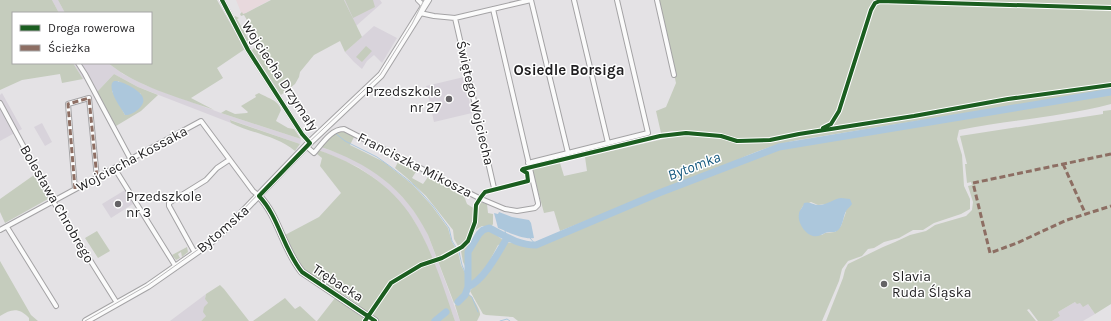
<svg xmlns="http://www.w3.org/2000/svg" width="1111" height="321" font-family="Karla,sans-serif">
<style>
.built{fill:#d8d3db}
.medical{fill:#e8d9dd}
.green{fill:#c5ccbd;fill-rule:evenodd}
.water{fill:#acc7dc}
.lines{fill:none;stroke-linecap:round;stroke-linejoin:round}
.stream{stroke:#acc7dc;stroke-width:1}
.river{stroke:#acc7dc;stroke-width:7}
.street-casing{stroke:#a4a3a5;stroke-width:6}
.secondary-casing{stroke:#a4a3a5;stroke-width:8}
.street{stroke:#fbfbfb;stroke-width:4}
.secondary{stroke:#fbfbfb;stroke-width:6}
.tram{stroke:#b9b8b9;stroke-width:1}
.quiet{stroke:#8d6e63;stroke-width:3;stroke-dasharray:6 3;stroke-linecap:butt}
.cycleway-casing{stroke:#fff;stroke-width:6}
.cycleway{stroke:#1b5e20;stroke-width:4}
.poi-dot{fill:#656366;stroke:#fff;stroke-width:1.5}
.labels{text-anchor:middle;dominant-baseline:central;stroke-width:3;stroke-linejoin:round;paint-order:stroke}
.street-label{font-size:14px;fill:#201f21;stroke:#fff}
.poi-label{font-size:14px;fill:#201f21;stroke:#fff;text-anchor:start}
.neighbourhood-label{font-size:15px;font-weight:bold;fill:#201f21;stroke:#fff}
.water-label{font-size:15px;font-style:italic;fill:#15597e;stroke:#fff}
</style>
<rect width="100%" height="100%" fill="#e4e2e5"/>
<path class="built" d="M52,0H58L65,13H59Z
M344,0H380L382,3L356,26Z
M374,26L397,38L382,63L374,55L367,61L362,69L354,62L345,52Z
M73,63H108L123,74L145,85L221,113L301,139L300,144L231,120V123L138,87L114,74L97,92L90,78L83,79Z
M464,77L472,113L434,122L426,86Z
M2,93L22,129L0,141V95Z
M42,123L52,142L45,146L34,127Z
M321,147L349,157L372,170L392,186L409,204L423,224L428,235L460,321H455L436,270L423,237L413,219L388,190L377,180L358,167L331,155L318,150Z
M125,190L133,204L111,218L102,204Z
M206,294L205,299L208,303L206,316L201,321H170Z
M1075,302L1088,304L1095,314L1083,321H1052L1060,316L1058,312Z"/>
<path class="medical" d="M236,0H270L242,15Z"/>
<path class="green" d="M0,0H52L59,13H13V63H73L83,79L62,83L60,74L22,80L0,90Z
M58,0H217L245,49L217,68L223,78L191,98L214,110C178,97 138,87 108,63H151V13H65Z
M271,0H344L362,37L345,52L340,41L314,55L300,72L299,77L295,84L281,95L252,52V50L260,42L244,15L241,16L240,14L242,12L243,14L246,13Z
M345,0H373L375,7L353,18Z
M658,0H1111V90L798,140C773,145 752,152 729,164L560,231L554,211L544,213L532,169L560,163L564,176L587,171L585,157L685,134L727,138L720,134L672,131L661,133L656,111L666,107L676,83Z
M235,16L239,18L237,19L250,42L252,41V44H248L233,20Z
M366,46L372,51L362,62L356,57Z
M114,74L138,87L158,95L141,111L116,126L97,92ZM118,81L141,94L125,115L112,91Z
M259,93C267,98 279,100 281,110L276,121L288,128L294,129L301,139L221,113L226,110L235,114L247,113L248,112L241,106L256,97L255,95Z
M1111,93V104C1061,117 1010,120 959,130L957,139L962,155L964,186L970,199V209L961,214L934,223L923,230H913L899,238L884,242L874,248L868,249L862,256L848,261L842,269L839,281L822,321H518L513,317L486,315L483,314L470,291L503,251L505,243C514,240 526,249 537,246L774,149ZM811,202L818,205L826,204L846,212L841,226L835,232L825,233L822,235C803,232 802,230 800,211L803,206Z
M1111,110V304L1095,314L1088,304L1083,307L1080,303L1077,304L1075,302L1058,312L1060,316L1052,321H1038L1029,309L1027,310L1036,321H826L843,278L845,270L848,264L883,247L895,242L910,235L926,231L935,225L966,216L972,210L973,202L968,186L972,185L971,182L967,183L965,164H967L960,136L1103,114V111Z
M230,120L300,144L295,151C277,136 251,133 231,123Z
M344,131L354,137L350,145L384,162L413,185L432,206L448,228L452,242L458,252L461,265L468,279L466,290L463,295L454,303L428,235C405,188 368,163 321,147C327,140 334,132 344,131Z
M318,150C356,163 391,184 413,219C431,247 444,289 455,321H379L349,298L309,274L302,267L296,257L285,235L319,217L341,193L320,166L322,158L317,154Z
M399,160L417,170L412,178L423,184L428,177H431L460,192L464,196L467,204L475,209L479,208L480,202L487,204L488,213L493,214V224L491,227L482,226L475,230L465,255V266L463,262L461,251L454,239L453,230L426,196L407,178L395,168Z
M34,175L48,199L5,223L0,212V199Z
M489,229L504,241L503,244L498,245L488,264L472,283H471C466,265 469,237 489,229Z
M97,231L110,251L98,258L85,238Z
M187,247L188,252L182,257L181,252L178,254L180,258L176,260L172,255Z
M0,261L31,315L38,321H29V318C19,307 11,309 0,316Z
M220,285L224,289L249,321H201L206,316L203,312L204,307L208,303L205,299L206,294Z
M467,292C471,295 481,310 480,315C479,317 478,319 477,321H460L455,305Z
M285,298L295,309L300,306L316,321H253Z
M335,298L368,321H317Z"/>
<path class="water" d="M114,81C121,80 142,91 143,98C146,106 132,116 125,115C120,106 109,93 112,83Z
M841,198L850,199L852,204C850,207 848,208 846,211C843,217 843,227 837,231C834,233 829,231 825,233C821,235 818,237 813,236C805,234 797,222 799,214C799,210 803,208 804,203C810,201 813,205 819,205C827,205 833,199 841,198Z
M499,212L512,217L529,220L531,223L534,238C524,240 508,232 498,228L494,213L498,214Z"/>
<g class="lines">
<path class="stream" d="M335,133L345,141L377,157L391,167L414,185L433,206L449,228L452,241L459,252L462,265L468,280
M505,231L507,238
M530,238L536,245
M466,293L472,297L478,312
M500,321L507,319L510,321"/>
<path class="river" d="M468,287C484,280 498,253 507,238
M458,302L465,295L468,287V252L479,234L483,230L489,228C505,236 518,245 536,245L659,193L779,147L1111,92
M435,321L446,312"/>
<g class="street-casing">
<path id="street" d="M222,0L248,50L302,134L310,143
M418,0L424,6
M531,0L568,153
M574,0L608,143
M657,0L674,75
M420,13L434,16L455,18L531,0
M455,18L494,188
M78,63L85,74L131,160
M0,103L53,201L117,303
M306,146L314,153C322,144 331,129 344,129L479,198L505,209L517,211L535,208L538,205V203L493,9
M528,163L648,133L617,0
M115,169L176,267
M75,189L68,104L89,98L97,178
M7,227L56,306
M0,230L201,121L253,191L259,196
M195,253L169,206V203L206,180L217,168L229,160"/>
</g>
<g class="secondary-casing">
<path id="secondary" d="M259,196C279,217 283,249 302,272L375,321
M86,321L148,286L211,242L232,223L306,146L381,75L428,0"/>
</g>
<use href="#street" class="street"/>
<use href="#secondary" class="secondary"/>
<path class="tram" d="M85,321L148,285L210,241L231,222L306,145L380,75L412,24L424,0"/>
<path class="quiet" d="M1111,154L973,183L990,253L1017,243L1067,220L1111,206
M1063,164L1086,215
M75,189L68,104L89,98L97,178"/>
<g class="cycleway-casing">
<path id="cycleway" d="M222,0L248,50L302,134L310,143L259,196C279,217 283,249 302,272L375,321
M823,128L831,124L839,111L871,10L875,3L880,1L1111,8
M365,321L391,283L421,265L442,258L462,247L468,241L475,222L476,205L481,197L485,192L528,181L527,173L522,170L523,169L660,136L686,133L721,136L737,141L770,140L799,134L914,116L1008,99L1111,85"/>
</g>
<use href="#cycleway" class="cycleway"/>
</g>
<g class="poi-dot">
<circle cx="449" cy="99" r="4"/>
<circle cx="118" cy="204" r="4"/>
<circle cx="884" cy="284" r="4"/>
</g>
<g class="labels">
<g class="street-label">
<text transform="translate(280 76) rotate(57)">Wojciecha Drzymały</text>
<text transform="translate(475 103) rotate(77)">Świętego Wojciecha</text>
<text transform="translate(132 159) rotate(-28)">Wojciecha Kossaka</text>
<text transform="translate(415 165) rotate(27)">Franciszka Mikosza</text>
<text transform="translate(57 204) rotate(60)">Bolesława Chrobrego</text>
<text transform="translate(223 229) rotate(-41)">Bytomska</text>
<text transform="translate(338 283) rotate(33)">Trębacka</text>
</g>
<g class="poi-label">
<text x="441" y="91" text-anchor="end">Przedszkole<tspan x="441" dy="16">nr 27</tspan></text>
<text x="126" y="196">Przedszkole<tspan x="126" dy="16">nr 3</tspan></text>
<text x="892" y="276">Slavia<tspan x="892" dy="16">Ruda Śląska</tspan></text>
</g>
<g class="neighbourhood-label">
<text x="569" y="70">Osiedle Borsiga</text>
</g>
<g class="water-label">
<text transform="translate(694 166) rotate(-21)">Bytomka</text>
</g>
</g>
<rect x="12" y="12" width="140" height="52" fill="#ffffff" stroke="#a6a5a6"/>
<rect x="20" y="25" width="20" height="6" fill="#1b5e20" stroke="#a6a5a6"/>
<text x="48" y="32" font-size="12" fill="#201f21">Droga rowerowa</text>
<rect x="20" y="45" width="20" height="6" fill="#8d6e63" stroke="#a6a5a6"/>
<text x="48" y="52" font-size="12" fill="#201f21">Ścieżka</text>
</svg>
